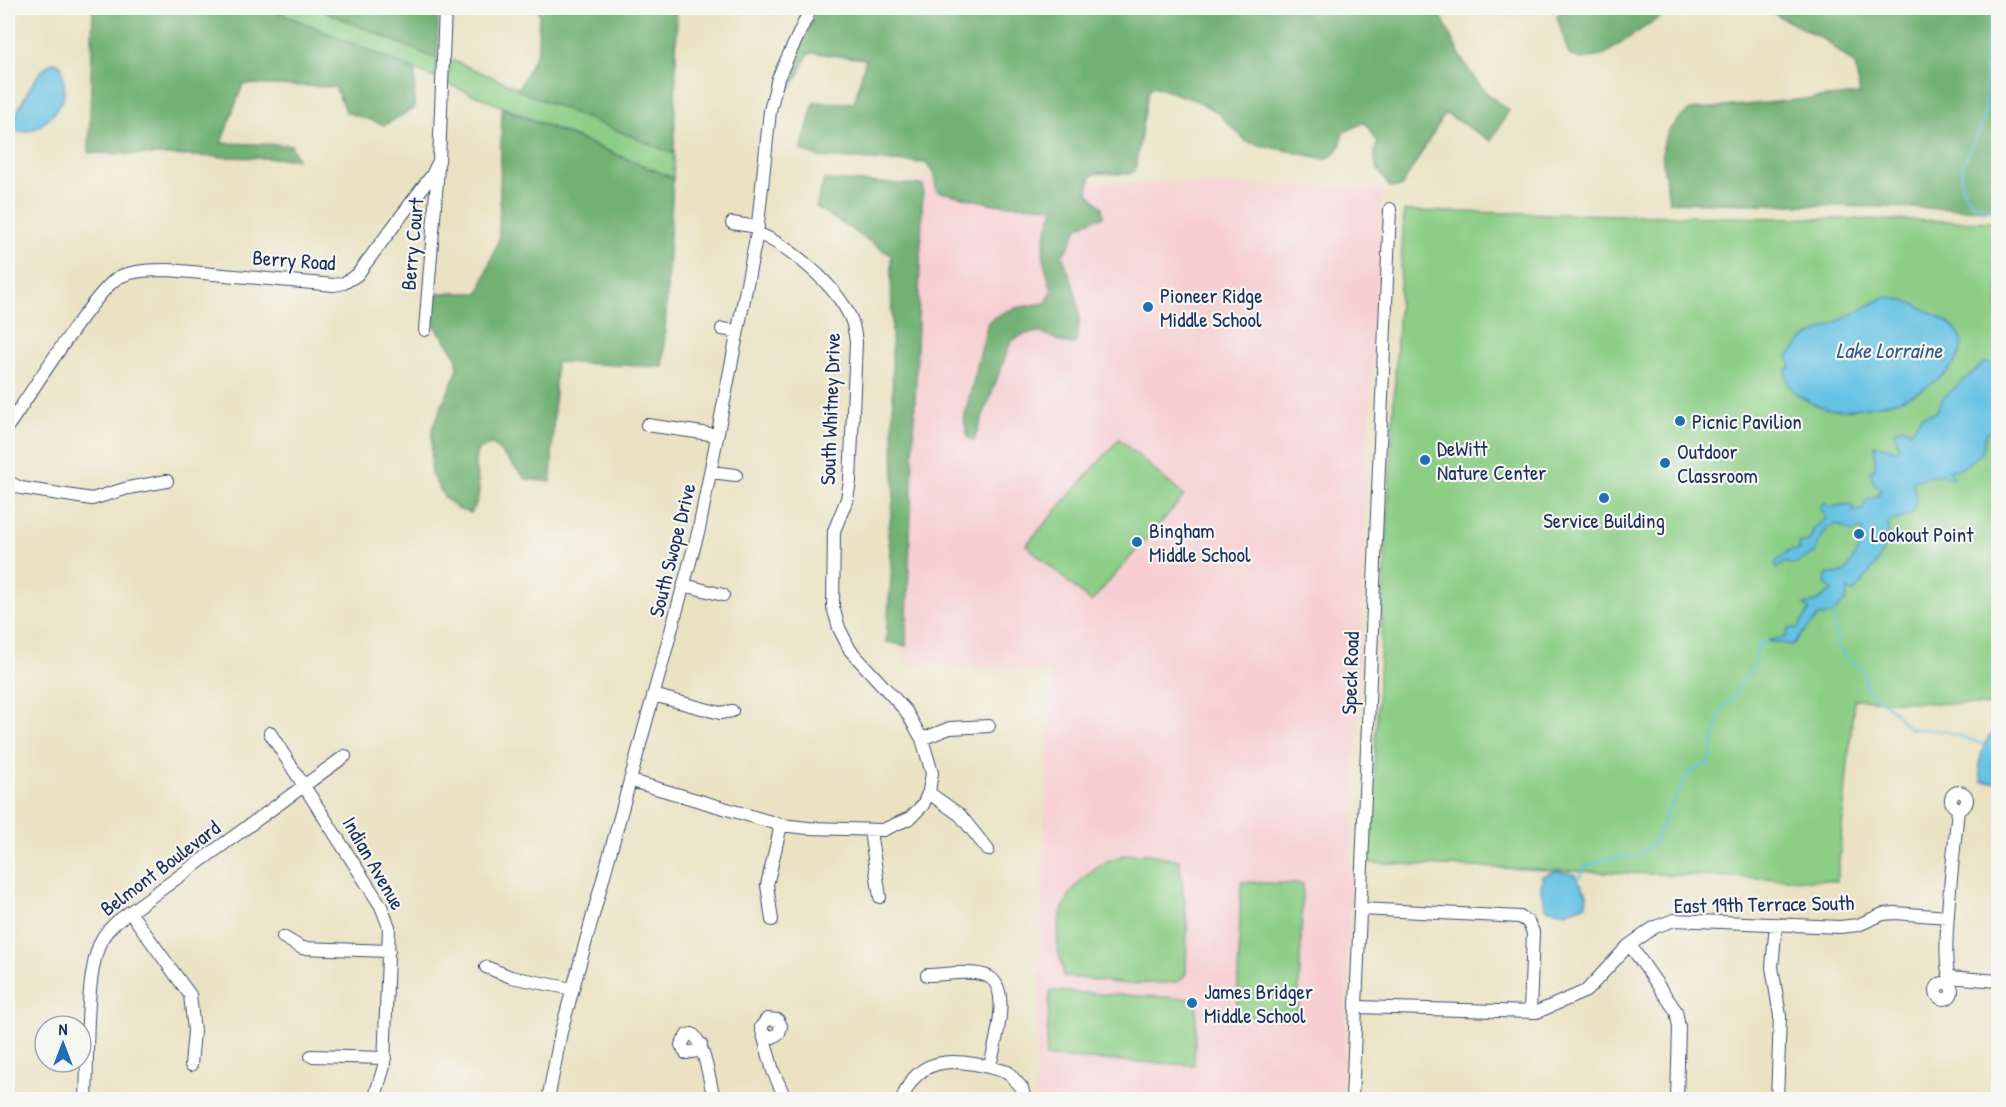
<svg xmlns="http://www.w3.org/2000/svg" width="2006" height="1107" font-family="'Patrick Hand',sans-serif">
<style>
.built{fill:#f7cfd2}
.green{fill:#8cce86;stroke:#547e72;stroke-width:1.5}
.forest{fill:#71b173;stroke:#467068;stroke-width:1.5}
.water{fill:#66c2e4;stroke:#4078a1;stroke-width:1.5}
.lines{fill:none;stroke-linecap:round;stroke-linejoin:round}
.stream{stroke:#66c2e4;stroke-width:2}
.minor-casing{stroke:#3a4a6d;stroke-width:14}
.minor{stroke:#fff;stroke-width:12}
.poi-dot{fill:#1f6fb2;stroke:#f6f6f2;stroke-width:2}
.labels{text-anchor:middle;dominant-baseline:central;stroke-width:4.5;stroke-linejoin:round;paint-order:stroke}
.street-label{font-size:21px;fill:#1b2f5e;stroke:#f6f6f2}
.poi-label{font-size:21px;fill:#1b2f5e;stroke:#f6f6f2;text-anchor:start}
.water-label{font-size:22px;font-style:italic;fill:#325b86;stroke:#f6f6f2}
</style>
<rect width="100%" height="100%" fill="#f6f6f2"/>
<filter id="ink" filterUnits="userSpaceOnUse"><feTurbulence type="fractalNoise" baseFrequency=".0167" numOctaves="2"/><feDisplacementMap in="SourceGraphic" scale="12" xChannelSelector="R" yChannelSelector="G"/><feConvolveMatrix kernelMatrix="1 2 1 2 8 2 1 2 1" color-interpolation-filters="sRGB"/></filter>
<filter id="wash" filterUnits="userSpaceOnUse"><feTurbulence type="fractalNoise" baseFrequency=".008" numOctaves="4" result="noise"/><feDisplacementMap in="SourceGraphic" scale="24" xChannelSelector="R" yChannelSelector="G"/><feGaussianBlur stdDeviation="1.35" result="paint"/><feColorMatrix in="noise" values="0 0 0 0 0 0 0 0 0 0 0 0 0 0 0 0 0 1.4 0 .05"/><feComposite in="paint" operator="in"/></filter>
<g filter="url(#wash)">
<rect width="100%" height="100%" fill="#eae2c2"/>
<path class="built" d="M923,178L1383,188L1369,439L1342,1099H1035L1050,673L905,664Z"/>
<path class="green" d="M268,8H317L437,59L436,79Z
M449,59L674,154L673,178L448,84Z
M1404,211L1998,222V706L1854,699L1837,881L1369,863Z
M1119,439L1184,496L1091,602L1026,545Z
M1149,854L1179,860L1187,922L1186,974L1178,982L1126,984L1063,976C1064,966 1059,958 1058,949C1053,906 1081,868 1121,856C1129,853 1140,854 1149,854Z
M1241,882L1303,884L1298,1019L1237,1016Z
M1050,991L1197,999L1194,1065L1046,1057Z"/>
<path class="forest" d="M93,8H268L415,70L414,108L385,125L346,112L335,87L243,84L221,143L291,145L297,159L89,153Z
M317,8H438L437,59Z
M539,8H677L674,154L518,90L538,50Z
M818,8H1438C1454,45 1472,89 1509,110L1491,141L1445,113L1401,187H1390C1378,172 1371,163 1377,143L1365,122L1342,133C1342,147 1338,153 1325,159L1247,142L1218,113L1198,101L1153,86L1148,92L1135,170L1129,174L1096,173L1090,178L1088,193L1102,207L1103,217C1062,227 1083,235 1062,255C1073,284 1086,312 1075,343C1053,348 1047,319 1011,341L974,440L968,438L964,419L988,322C1007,308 1024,306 1046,303L1052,291C1040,251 1040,246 1055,207L994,204L937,191L933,173L926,163L818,157L801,150L814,102L854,103L866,59L814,53L808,54C800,70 795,91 777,96L795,50Z
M1563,8H1673L1602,56L1581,59L1569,55L1557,16Z
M1763,8H1998V210L1669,202C1664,158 1650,139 1690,110L1860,94L1855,65L1825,40Z
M502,108L673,178L663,367L556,362L551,482L526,479L492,443L477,451C469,475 489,485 471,513L458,509L445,498L431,474L432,429L458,369L456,355L434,324V302L437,293H479L499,238Z
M824,180L923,185L906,646L886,642L892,565L888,534L894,497L891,255L816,207Z"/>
<path class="water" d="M54,62L61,65C63,74 66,84 64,94C60,112 36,136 16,131L12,126C19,107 36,69 54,62Z
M1885,297C1907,298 1925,309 1944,320C1990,347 1935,387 1904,398C1886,405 1846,412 1829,409C1820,407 1811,403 1803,398C1791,391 1786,383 1786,369L1791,367L1788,357L1804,339Z
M1985,362L1998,365V425L1986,434L1981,454L1960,469L1949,470L1953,476L1949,479L1942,474L1913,481L1916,500L1912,514L1888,523C1893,547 1869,575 1853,593L1848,589L1846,601L1831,615L1819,616L1792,645L1767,641L1786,637L1789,628H1798L1810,610L1804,605L1816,602L1832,591L1825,583L1827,574L1845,573L1857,552L1863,533L1861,529L1853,532L1836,524L1828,527L1817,545L1816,552L1793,565L1785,562L1777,569L1775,563L1789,550H1799V543L1807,542L1813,534L1812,530L1825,520L1826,515L1820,509L1824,502L1829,507L1851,504L1854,511L1862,510L1866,501L1879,495L1881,488L1873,482L1870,471L1875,468V445L1896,450L1899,447L1894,431L1903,427L1912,431L1922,416L1936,412L1943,398Z
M1998,729V782H1982C1977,764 1981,739 1998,729Z
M1556,871L1575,875L1587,894L1586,904L1566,912L1546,908L1541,890L1542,876Z"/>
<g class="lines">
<path class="stream" d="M1994,8C1988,25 1986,54 1985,72C1985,89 1988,105 1983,122C1975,148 1951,167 1966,196C1972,206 1988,207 1998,211
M1834,612C1836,642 1835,655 1864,670L1866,689L1893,710L1908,728L1946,731L1985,745
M1578,880L1584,867L1605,859L1638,856L1655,841L1668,810L1690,772L1709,763L1720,713L1755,664L1758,645L1767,641"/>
</g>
</g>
<g filter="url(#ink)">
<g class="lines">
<g class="minor-casing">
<path id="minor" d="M732,223L758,227
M722,329L737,331
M425,330L438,168
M647,425L717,435
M8,426C27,399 96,289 119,277C135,270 153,270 169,270L334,285L344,283L357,275L432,175L439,161L445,8
M711,472L736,475
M8,482L21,488L92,499L128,488L167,481
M684,585L723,595
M653,695L720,713L732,711
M270,733L381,906L389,927L384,1066L374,1100
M922,739L950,728L989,726
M632,781L781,825L808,828L883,830L910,818L923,805L929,791L932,773L922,739L906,711L850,650L839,628L833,607L834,531L847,499L850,481L856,342C855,335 854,326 851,319C837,286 790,246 757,233
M1951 800a8 8 0 1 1 16 0a8 8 0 1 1-16 0Z
M929,793L960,815L988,850
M870,831L880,897
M1361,909L1520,917L1528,922L1533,932L1530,1012
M130,912L190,995L194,1031L191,1065
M772,920L767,885L781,825
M1776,924L1772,967L1780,1016L1777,1100
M283,937L302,948L389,951
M1630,945L1676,1011L1679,1027L1677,1100
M486,967L511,977L573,989
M927,975C945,975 973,969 989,977C1012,990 994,1046 990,1067
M1950,977L1998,981
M1936 991a8 8 0 1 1 16 0a8 8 0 1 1-16 0Z
M1948,983L1950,977C1939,962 1956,836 1958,809
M1356,1007L1537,1012L1586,991L1628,946L1655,927L1674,920L1840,927L1858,925L1883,914L1895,913L1948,917
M765,1035L773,1037L779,1033L781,1026L778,1020L767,1019L761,1027L773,1071L786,1100
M701,1044L697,1051L686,1053L681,1045L687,1035L692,1034C703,1039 711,1086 714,1100
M311,1056L385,1058
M86,1100C88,1061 84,969 103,937C110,926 120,919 130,912L345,756
M548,1100L561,1032L699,529L757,233L770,111L778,78L811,8
M902,1100C919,1048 966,1061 1008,1072L1022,1088L1025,1100
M1352,1100L1390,209"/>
</g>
<use href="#minor" class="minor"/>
</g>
</g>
<g class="poi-dot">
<circle cx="1148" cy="307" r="6"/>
<circle cx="1680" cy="421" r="6"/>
<circle cx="1425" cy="460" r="6"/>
<circle cx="1665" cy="463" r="6"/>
<circle cx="1604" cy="498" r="6"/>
<circle cx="1859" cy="534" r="6"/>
<circle cx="1137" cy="542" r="6"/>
<circle cx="1192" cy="1003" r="6"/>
</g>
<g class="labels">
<g class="street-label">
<text transform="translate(412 244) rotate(-85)">Berry Court</text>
<text transform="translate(294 260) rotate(4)">Berry Road</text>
<text transform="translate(830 409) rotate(-88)">South Whitney Drive</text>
<text transform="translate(672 550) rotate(-76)">South Swope Drive</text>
<text transform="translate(1350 673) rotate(-88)">Speck Road</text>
<text transform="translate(374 863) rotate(60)">Indian Avenue</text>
<text transform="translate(160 868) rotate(-37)">Belmont Boulevard</text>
<text transform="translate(1764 904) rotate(-1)">East 19th Terrace South</text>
</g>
<g class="poi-label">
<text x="1160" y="295">Pioneer Ridge<tspan x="1160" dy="24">Middle School</tspan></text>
<text x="1692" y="421">Picnic Pavilion</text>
<text x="1437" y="448">DeWitt<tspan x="1437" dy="24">Nature Center</tspan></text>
<text x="1677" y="451">Outdoor<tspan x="1677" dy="24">Classroom</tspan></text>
<text x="1604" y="520" text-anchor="middle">Service Building</text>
<text x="1149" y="530">Bingham<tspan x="1149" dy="24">Middle School</tspan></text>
<text x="1871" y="534">Lookout Point</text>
<text x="1204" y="991">James Bridger<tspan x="1204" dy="24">Middle School</tspan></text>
</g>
<g class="water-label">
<text x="1889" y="350">Lake Lorraine</text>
</g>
</g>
<rect width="2006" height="1107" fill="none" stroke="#f6f6f2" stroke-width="30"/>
<g transform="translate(63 1044)"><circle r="28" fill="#f6f6f2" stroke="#9ea6b7" stroke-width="1.5"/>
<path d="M0-4.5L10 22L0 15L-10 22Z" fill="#1f6fb2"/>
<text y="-9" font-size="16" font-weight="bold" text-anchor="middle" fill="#1b2f5e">N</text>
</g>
</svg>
